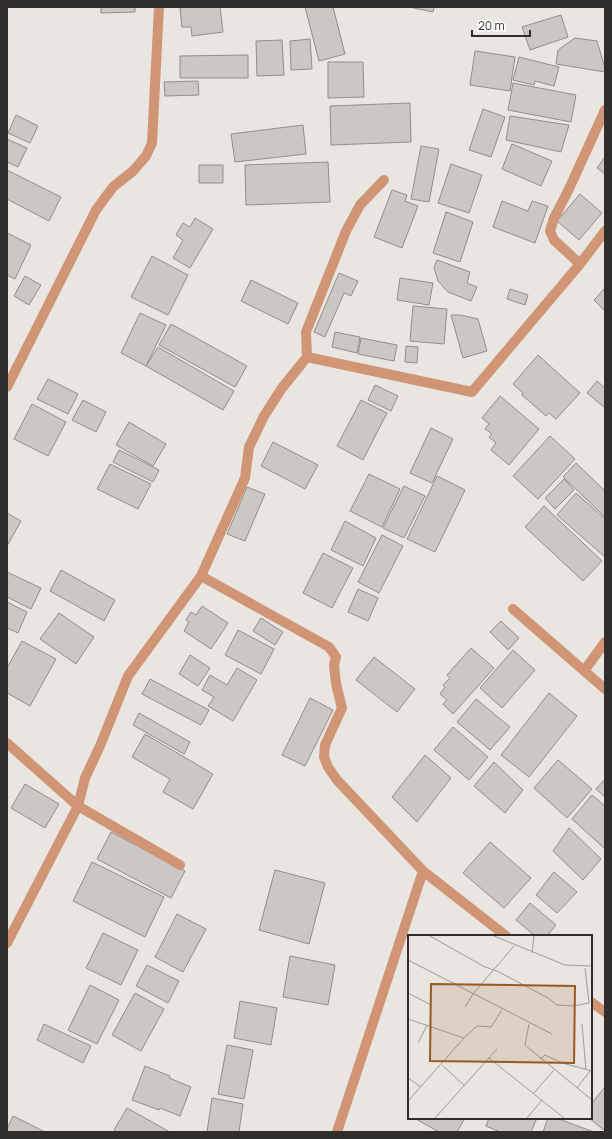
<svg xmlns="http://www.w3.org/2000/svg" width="612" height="1139" font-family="Manrope,sans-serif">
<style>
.building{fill:#ccc6c5;stroke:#938d8c}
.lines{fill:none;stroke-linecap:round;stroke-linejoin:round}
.minor{stroke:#cf9574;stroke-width:10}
.inset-road{fill:none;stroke:#9f9c99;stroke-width:1}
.view{fill:#995923;fill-opacity:0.15;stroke:#995923;stroke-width:2}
.inset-edge{fill:none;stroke:#302e2d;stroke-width:2}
</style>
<rect width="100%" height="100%" fill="#e9e5e1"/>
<path class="building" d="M101,7H135V12L101,13Z
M186,7H220L223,32L192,36L191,27H182L180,8Z
M305,7H333L345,54L319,61Z
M409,7H434L433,12Z
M561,15L568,37L530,50L522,27Z
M575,38L597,41L605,68V72L556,64L558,50Z
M310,39L312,69L291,70L290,41Z
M282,40L284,75L257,76L256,41Z
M475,51L515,57L510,91L470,85Z
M248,55V78H180V56Z
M519,57L559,67L554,86L535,81L534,85L513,80Z
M328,62H363L364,97L328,98Z
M198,81L199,95L165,96L164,82Z
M513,83L576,95L571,122L508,110Z
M410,103L411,142L331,145L330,106Z
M483,109L505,117L491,157L469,150Z
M16,115L38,126L30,143L8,133Z
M510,116L569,125L561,152L506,140Z
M303,125L306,154L235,162L231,134Z
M7,139L27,148L18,167L7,162Z
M512,144L552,161L541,186L502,169Z
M421,146L439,149L429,202L411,199Z
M605,157V174L597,168Z
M328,162L330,202L246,205L245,165Z
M451,164L482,175L469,213L438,203Z
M199,165H223V183H199Z
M7,170L61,197L49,221L7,199Z
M392,190L407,195L405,201L418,206L402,248L374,237Z
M580,194L602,213L579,240L557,221Z
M502,201L528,211L532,201L548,206L535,243L493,227Z
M446,212L473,222L460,262L433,253Z
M195,218L213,229L190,268L173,258L183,240L176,235L183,223L190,227Z
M7,233L31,245L15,279L7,275Z
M152,256L188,275L168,315L131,297Z
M437,260L470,272L467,283L477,287L471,301L448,292L438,281L434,268Z
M339,273L358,281L351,296L344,293L325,337L314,332Z
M25,276L41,285L29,305L14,296Z
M400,278L433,283L429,305L397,300Z
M251,280L298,303L288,324L241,301Z
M510,289L528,295L525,305L507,299Z
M604,289H605V311L594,300Z
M413,306L447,309L444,344L410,341Z
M140,313L166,325L146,366L121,353Z
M451,315H461L478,319L487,351L463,358Z
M171,324L247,366L235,387L159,345Z
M335,332L360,337L357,353L332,347Z
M361,338L397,345L394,361L358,354Z
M406,346L418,347L417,363L405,362Z
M158,347L234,391L223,410L146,366Z
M538,355L580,393L556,419L549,413L546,416L522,395L523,393L513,384Z
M48,379L78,394L68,414L37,399Z
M597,381L605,388V408L587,393Z
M375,385L398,396L391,411L368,400Z
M500,396L539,429L509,465L491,450L496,443L489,437L492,434L485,429L489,424L482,418Z
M83,400L106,412L96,432L72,420Z
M361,400L387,413L363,460L337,446Z
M32,404L66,422L48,456L14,439Z
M129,422L166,444L153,466L116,445Z
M431,428L453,439L432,483L410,473Z
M550,436L575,459L538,499L513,476Z
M273,442L318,465L305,489L261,466Z
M119,450L159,470L153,482L113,462Z
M576,463L605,491V517L563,477Z
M110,464L151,484L138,509L97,489Z
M369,474L400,489L382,527L350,511Z
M437,476L465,490L435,552L407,539Z
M564,479L574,490L555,509L545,498Z
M404,486L425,496L404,538L383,528Z
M247,487L265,494L245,541L227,534Z
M576,493L605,519V557L557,515Z
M544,506L602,561L583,581L525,527Z
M7,513L21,521L7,546Z
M345,521L376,538L363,566L331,550Z
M382,535L403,546L379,593L358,582Z
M323,553L353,568L332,608L303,593Z
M61,570L115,600L104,621L50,591Z
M7,572L41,588L31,609L7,597Z
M358,589L378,598L368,621L348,612Z
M7,602L27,612L18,633L7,628Z
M202,606L228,623L211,649L184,631L189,622L186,620L191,612L196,615Z
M59,613L94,637L76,664L40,639Z
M261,618L283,632L275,645L253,631Z
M501,621L519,638L508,650L490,632Z
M238,630L274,649L261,674L225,655Z
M22,641L56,659L30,706L7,693V668Z
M471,648L494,668L453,714L443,704L447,700L440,694L445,687L443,685L450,678L447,675Z
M513,650L535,670L502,708L480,688Z
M190,655L210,668L198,686L179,674Z
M374,657L415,689L397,712L356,680Z
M237,668L257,680L233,721L208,706L214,697L202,690L210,675L227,685Z
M150,679L209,710L201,725L142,694Z
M549,693L577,716L529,777L501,755Z
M310,698L333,710L305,766L282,755Z
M476,699L510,727L490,750L457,722Z
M139,713L190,742L184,754L133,725Z
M453,727L488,757L469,780L434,750Z
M145,734L213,774L193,809L163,792L170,779L132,757Z
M425,755L451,778L417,822L392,797Z
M558,760L592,789L567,818L534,788Z
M494,762L523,790L505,813L474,786Z
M605,779V797L596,789Z
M25,784L59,804L45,828L11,808Z
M592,795L605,806V849L572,819Z
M569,828L601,859L583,880L553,851Z
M111,832L185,871L171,898L97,859Z
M490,842L531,878L504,908L463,873Z
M92,862L164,897L145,937L73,901Z
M275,870L325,883L309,944L259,930Z
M554,872L577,892L557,913L536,895Z
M530,903L556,925L547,936H535L516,920Z
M177,914L206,929L183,972L155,957Z
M103,933L138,950L121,985L86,968Z
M290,956L335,965L328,1005L283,997Z
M147,965L179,981L168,1003L136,986Z
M90,985L119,1000L97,1044L68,1030Z
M135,993L164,1009L141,1051L112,1035Z
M240,1001L277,1008L271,1045L234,1038Z
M44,1024L91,1046L83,1063L37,1040Z
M227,1045L253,1050L244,1099L218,1094Z
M145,1066L170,1076L169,1078L191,1087L180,1116L160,1108L159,1110L132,1100Z
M605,1087V1131L589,1118H591V1104Z
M212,1098L243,1104L239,1132H207Z
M127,1108L170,1132H118L114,1130Z
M13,1116L45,1132H7V1129Z
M414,1118H465L457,1132H439Z
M489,1118H537L531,1132H500L486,1126Z
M548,1118H556L594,1132H543Z"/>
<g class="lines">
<path class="minor" d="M580,264L554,240L550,231L554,218L568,191L605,110
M307,357L472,392L580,264L605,231
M7,387L96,210L113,187L133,171L146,156L152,143L159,7
M201,576L329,647L336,657L334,665L336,684L342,708L325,745L324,757L328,767L337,780L423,871L506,936
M513,609L605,689
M584,671L605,642
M7,743L78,806L180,865
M7,943L78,806L85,778L100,746L128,676L201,576L245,478L249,447L264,416L282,388L307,357L306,332L346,231L360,205L384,180
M591,1002L605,1012
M337,1132L423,871"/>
</g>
<g transform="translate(408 935)">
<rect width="184" height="184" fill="#e9e5e1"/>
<path class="inset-road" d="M22,1L77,32L89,36L140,63L149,70L165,71L181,68L177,33M86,1L157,30L184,31M124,18L126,1M0,25L144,99M0,58L23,70M57,72L65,59L106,11M0,84L56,103M121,89L117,110L184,165M174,89L178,135M10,108L19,90M81,123L156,183M132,124L137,120L154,128L184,136M34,130L57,151M0,143L13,152M169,153L182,136M126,158L146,135M0,166L56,103L69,91L83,92L94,75M27,183L89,114M119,183L134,165"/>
<path class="view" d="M23,49L167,51L166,128L22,126Z"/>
<rect width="184" height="184" class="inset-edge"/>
</g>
<rect width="612" height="1139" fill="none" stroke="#302e2d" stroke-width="16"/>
<path d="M472 30v6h58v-6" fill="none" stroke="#302e2d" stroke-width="2"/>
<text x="478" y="30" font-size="12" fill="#302e2d" stroke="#ffffff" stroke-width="3" paint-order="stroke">20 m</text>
</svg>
